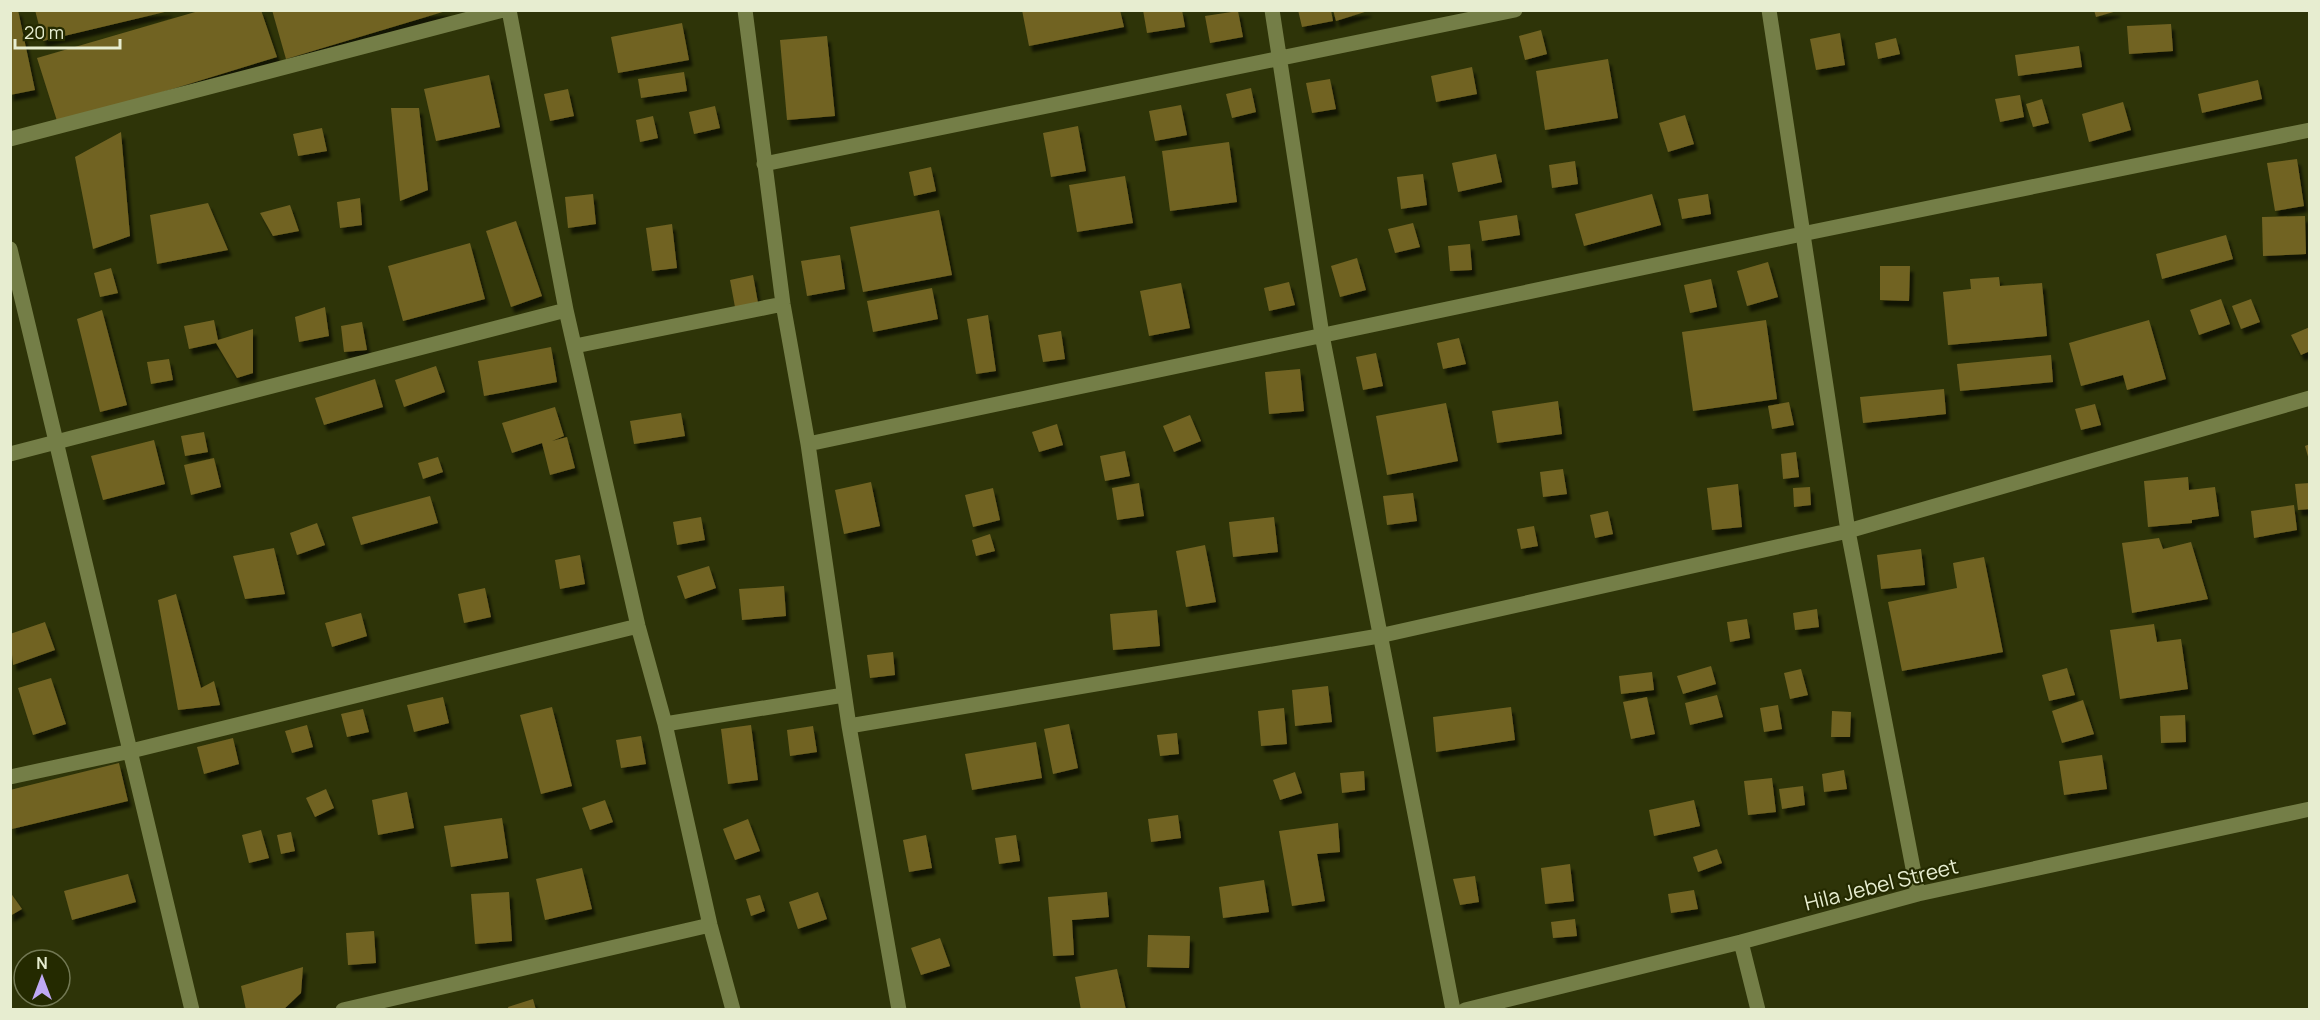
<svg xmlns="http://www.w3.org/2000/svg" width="2320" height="1020" font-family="Manrope,sans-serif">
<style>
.building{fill:#716323;filter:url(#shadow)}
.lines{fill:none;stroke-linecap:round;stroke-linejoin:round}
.minor{stroke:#747e47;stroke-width:15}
.labels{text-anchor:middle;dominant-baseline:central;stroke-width:4.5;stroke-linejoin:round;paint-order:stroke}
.street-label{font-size:21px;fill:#e7edd0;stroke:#242a00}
</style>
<defs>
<filter id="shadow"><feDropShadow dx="3.5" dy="6" stdDeviation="1.5" flood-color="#0009"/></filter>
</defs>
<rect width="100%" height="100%" fill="#2e3408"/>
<path class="building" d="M10,10H18L35,90L10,95Z
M35,10H169V11L43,41Z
M202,10H261L277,57L58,124L37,58Z
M272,10H446V11L286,59Z
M1022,10H1120L1124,27L1029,46Z
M1143,10H1182L1185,27L1147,33Z
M1298,10H1331L1333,21L1302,27Z
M1333,10H1368V11L1336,21Z
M2094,10H2117V11L2096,17Z
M1238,11L1243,37L1210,43L1205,16Z
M682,23L689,60L618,73L611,37Z
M2171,24L2173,51L2129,54L2127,26Z
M1541,30L1547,54L1525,60L1519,36Z
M1840,33L1845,65L1816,70L1810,39Z
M827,36L835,116L787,120L780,40Z
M1896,38L1900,54L1878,59L1875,43Z
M2079,46L2082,67L2018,76L2015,55Z
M1608,59L1618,118L1545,130L1536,71Z
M1472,67L1477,94L1436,102L1431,76Z
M684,72L687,91L641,98L638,79Z
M489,75L500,127L436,141L424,89Z
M1330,79L1336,109L1312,113L1306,83Z
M2258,80L2262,99L2202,113L2198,94Z
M1251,88L1256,112L1232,118L1226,94Z
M568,89L574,116L550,121L544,94Z
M2020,95L2024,117L2000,122L1995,99Z
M2042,99L2049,123L2033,127L2026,104Z
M2123,102L2131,130L2089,142L2082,114Z
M1181,105L1187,135L1155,141L1149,111Z
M715,106L720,128L694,134L689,112Z
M391,108H419L428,190L400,201Z
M1685,115L1694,144L1668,152L1659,123Z
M653,116L658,138L640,142L636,120Z
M1078,126L1086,171L1051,177L1043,133Z
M322,128L327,151L298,156L293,134Z
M121,132L130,236L93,249L75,157Z
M1229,142L1237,202L1170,211L1162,151Z
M1496,154L1502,182L1458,192L1452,163Z
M2297,159L2304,206L2275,211L2267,163Z
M1575,161L1578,184L1552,188L1549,165Z
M931,167L936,191L914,196L909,172Z
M1423,174L1427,205L1401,209L1397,177Z
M1125,176L1133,223L1077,232L1069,185Z
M593,194L596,224L568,228L565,197Z
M1652,194L1661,225L1584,246L1575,214Z
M1708,194L1711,214L1682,219L1678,199Z
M360,198L362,225L340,228L337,202Z
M208,203L228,250L157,264L150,215Z
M290,205L299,231L273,236L260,213Z
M939,210L952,275L863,292L850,227Z
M1517,215L1520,235L1482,241L1479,221Z
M2305,216L2306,254L2263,256L2262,217Z
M516,221L542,296L511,307L486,231Z
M1413,223L1420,247L1395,253L1388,229Z
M672,224L677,268L652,271L646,228Z
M2226,235L2233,259L2162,279L2156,254Z
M470,243L485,299L403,321L388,266Z
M1470,244L1472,270L1450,271L1448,246Z
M840,255L845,289L807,296L801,261Z
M1357,258L1366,290L1340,297L1331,266Z
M1768,262L1778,297L1747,306L1737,271Z
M1880,266H1910L1909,301L1880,300Z
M111,268L118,293L100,297L94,273Z
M753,275L758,303L735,307L730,280Z
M1999,277L2000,286L2042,283L2047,336L1948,345L1943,292L1971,289L1970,279Z
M1711,279L1717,307L1690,313L1684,285Z
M1289,282L1295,305L1269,311L1264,288Z
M1181,283L1190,328L1149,336L1140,291Z
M932,288L938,319L873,332L867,301Z
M2221,299L2230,324L2199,335L2190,310Z
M2251,299L2260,322L2241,329L2232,306Z
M325,307L329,336L299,342L295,317Z
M102,310L127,405L100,412L77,319Z
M988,315L996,371L976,374L967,319Z
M214,320L218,340L253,329V373L237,378L216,343L189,349L184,326Z
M1766,320L1777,399L1693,411L1682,332Z
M2149,320L2166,379L2127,390L2123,375L2081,386L2069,343Z
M362,322L367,350L344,352L341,326Z
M2310,327V351L2301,355L2291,335Z
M1061,331L1065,359L1043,362L1038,335Z
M1459,338L1466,364L1443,369L1437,343Z
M551,347L557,382L484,396L478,361Z
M1376,353L1383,386L1363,390L1356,357Z
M2051,355L2053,382L1960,391L1957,364Z
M169,359L173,380L151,384L147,362Z
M436,366L445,392L404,407L395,380Z
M1300,369L1304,411L1269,414L1265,372Z
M375,379L383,407L324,425L315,398Z
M1944,389L1946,414L1863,423L1860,397Z
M1558,401L1562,434L1497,443L1492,411Z
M1789,402L1794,425L1772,429L1768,406Z
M1446,403L1458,461L1387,475L1376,416Z
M2095,404L2101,425L2081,430L2075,409Z
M555,407L564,436L552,441L567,437L575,468L550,475L542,443L512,453L502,423Z
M681,413L685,436L634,444L630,421Z
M1190,415L1201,441L1174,452L1163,426Z
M1057,424L1063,445L1039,452L1032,432Z
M204,432L208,452L185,456L181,436Z
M154,440L165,484L103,500L91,456Z
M2310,444V460H2309L2305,446Z
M1125,451L1130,476L1105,481L1100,456Z
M1796,452L1799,477L1783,479L1781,454Z
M438,457L443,472L423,479L418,463Z
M214,458L221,487L191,495L184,465Z
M1563,469L1567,494L1543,497L1540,472Z
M2188,477L2189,490L2215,487L2219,516L2192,520V523L2148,527L2144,481Z
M871,482L880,526L844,534L835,490Z
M1139,483L1144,516L1117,520L1112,488Z
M2310,483V509L2298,510L2295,484Z
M1738,484L1742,527L1712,530L1707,488Z
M1810,487L1811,505L1794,507L1793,488Z
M993,488L1000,520L973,527L965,495Z
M1413,493L1417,521L1387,525L1383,496Z
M430,496L438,523L361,545L352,517Z
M2294,505L2297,530L2254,538L2251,511Z
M1608,511L1613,534L1595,538L1590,515Z
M701,517L705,540L677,545L673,522Z
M1274,517L1278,552L1233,557L1229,522Z
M317,523L325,545L297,555L290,533Z
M1534,526L1538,546L1521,549L1517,529Z
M990,534L995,551L976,556L972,540Z
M2159,538L2163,549L2191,542L2208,599L2132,613L2122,543Z
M1205,545L1216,602L1186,607L1176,551Z
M274,548L285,594L245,599L233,556Z
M1921,549L1925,585L1881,589L1877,555Z
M580,555L585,584L560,589L555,560Z
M1984,557L2003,652L1902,671L1888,602L1957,588L1953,563Z
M709,566L716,588L685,599L677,576Z
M784,586L786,616L742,620L739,589Z
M485,588L491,617L464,623L458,594Z
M176,594L201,688L214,681L220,705L178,710L158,600Z
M1817,609L1819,627L1795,630L1793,613Z
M1157,610L1160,646L1113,650L1110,614Z
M361,613L367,636L332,647L325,623Z
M1747,619L1750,638L1730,642L1727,622Z
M45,622L55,650L13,665L10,634Z
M2154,624L2157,642L2181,639L2188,689L2120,699L2110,630Z
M893,652L895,675L870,678L867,655Z
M1711,666L1716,684L1683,694L1677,676Z
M2067,668L2075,695L2049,701L2042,675Z
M1801,669L1808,695L1790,699L1784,673Z
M1652,672L1654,690L1621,694L1619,676Z
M51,678L66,724L33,735L18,688Z
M1328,686L1332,722L1295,726L1292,690Z
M1717,695L1723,717L1690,725L1685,703Z
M443,697L449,723L414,732L407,705Z
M1647,697L1655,734L1631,739L1623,702Z
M2083,700L2094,734L2062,743L2052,711Z
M1778,705L1782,729L1764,732L1760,708Z
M552,707L572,786L541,794L520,715Z
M1511,707L1515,740L1436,752L1433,717Z
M1284,708L1287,744L1261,746L1258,711Z
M363,709L369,732L347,737L341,714Z
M1832,711L1851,712L1850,737H1831Z
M2185,715L2186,742L2161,743L2160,716Z
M1069,724L1078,768L1053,774L1044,729Z
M307,725L313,747L292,753L285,731Z
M751,725L758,780L728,784L721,729Z
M813,726L817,752L790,756L787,730Z
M1177,733L1179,754L1160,756L1157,735Z
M641,736L646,764L621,768L616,740Z
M233,738L239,764L204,774L197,747Z
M1036,742L1042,778L972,790L965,754Z
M2102,755L2107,789L2064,795L2059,761Z
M119,763L128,801L12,829L10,790Z
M1844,770L1847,789L1824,792L1822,774Z
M1364,771L1365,790L1342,793L1340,773Z
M1295,772L1302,793L1280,800L1273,780Z
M1772,778L1776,812L1748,815L1744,781Z
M1803,786L1805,805L1782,809L1779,789Z
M326,789L334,808L315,817L306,798Z
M407,792L414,828L378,835L372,800Z
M605,800L613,822L590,830L582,808Z
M1694,800L1700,826L1654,836L1649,810Z
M1178,815L1181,838L1151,842L1148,819Z
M502,818L508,858L451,867L444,826Z
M748,819L760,851L735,860L723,829Z
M1338,823L1340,852L1317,854L1325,901L1292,906L1279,831Z
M261,830L269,858L249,863L242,835Z
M291,832L295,851L281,854L277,835Z
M926,835L932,868L909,872L903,840Z
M1016,835L1020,861L999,864L995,838Z
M1717,849L1722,863L1698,872L1693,857Z
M1570,864L1574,901L1545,904L1541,868Z
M582,868L592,909L545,920L536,879Z
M128,874L136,902L72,920L64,891Z
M1475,876L1479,902L1460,905L1453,879Z
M1264,880L1269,912L1223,918L1219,887Z
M1694,890L1698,909L1671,913L1668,894Z
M10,892L22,909L10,916Z
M509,892L512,941L475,944L471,894Z
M818,892L827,919L798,929L789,902Z
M1107,892L1109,917L1072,920L1074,955L1053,956L1048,897Z
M760,895L765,911L751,916L746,899Z
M1575,919L1577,936L1553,938L1551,922Z
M374,931L376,963L348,965L346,933Z
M1148,935L1190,936L1189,968L1147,967Z
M940,938L950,966L921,975L911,948Z
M303,967L301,993L283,1010H246L241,986Z
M1117,969L1126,1010H1081L1075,977Z
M533,999L536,1010H509L508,1007Z"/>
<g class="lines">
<path class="minor" d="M509,10L566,310L638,626L665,724L710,925L733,1010
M745,10L783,304L808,444L849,726L899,1010
M1272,10L1322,335L1453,1010
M1769,10L1848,531L1918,894
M10,139L503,10
M764,164L1515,10
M10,249L192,1010
M575,346L783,304
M808,444L1802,234L2310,130
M10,454L566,310
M665,724L844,695
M849,726L1379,636L1848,531L2310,398
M10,777L131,751L638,626
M1741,942L1758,1010
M343,1010L710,925
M1465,1010L1741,942L1918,894L2310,809"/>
</g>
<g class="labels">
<g class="street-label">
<text transform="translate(1881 884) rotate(-14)">Hila Jebel Street</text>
</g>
</g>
<rect width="2320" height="1020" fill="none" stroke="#e7edd0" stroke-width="24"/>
<g transform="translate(42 978)"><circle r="28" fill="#242a00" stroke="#727853" stroke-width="1.5"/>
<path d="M0-4.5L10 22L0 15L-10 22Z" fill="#bfa9f4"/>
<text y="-9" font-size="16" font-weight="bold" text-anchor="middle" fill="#e7edd0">N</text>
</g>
<path d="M15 39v9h105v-9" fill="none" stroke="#e7edd0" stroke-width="3"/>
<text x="24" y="39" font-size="18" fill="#e7edd0" stroke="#242a00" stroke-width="4.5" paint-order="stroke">20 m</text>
</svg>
